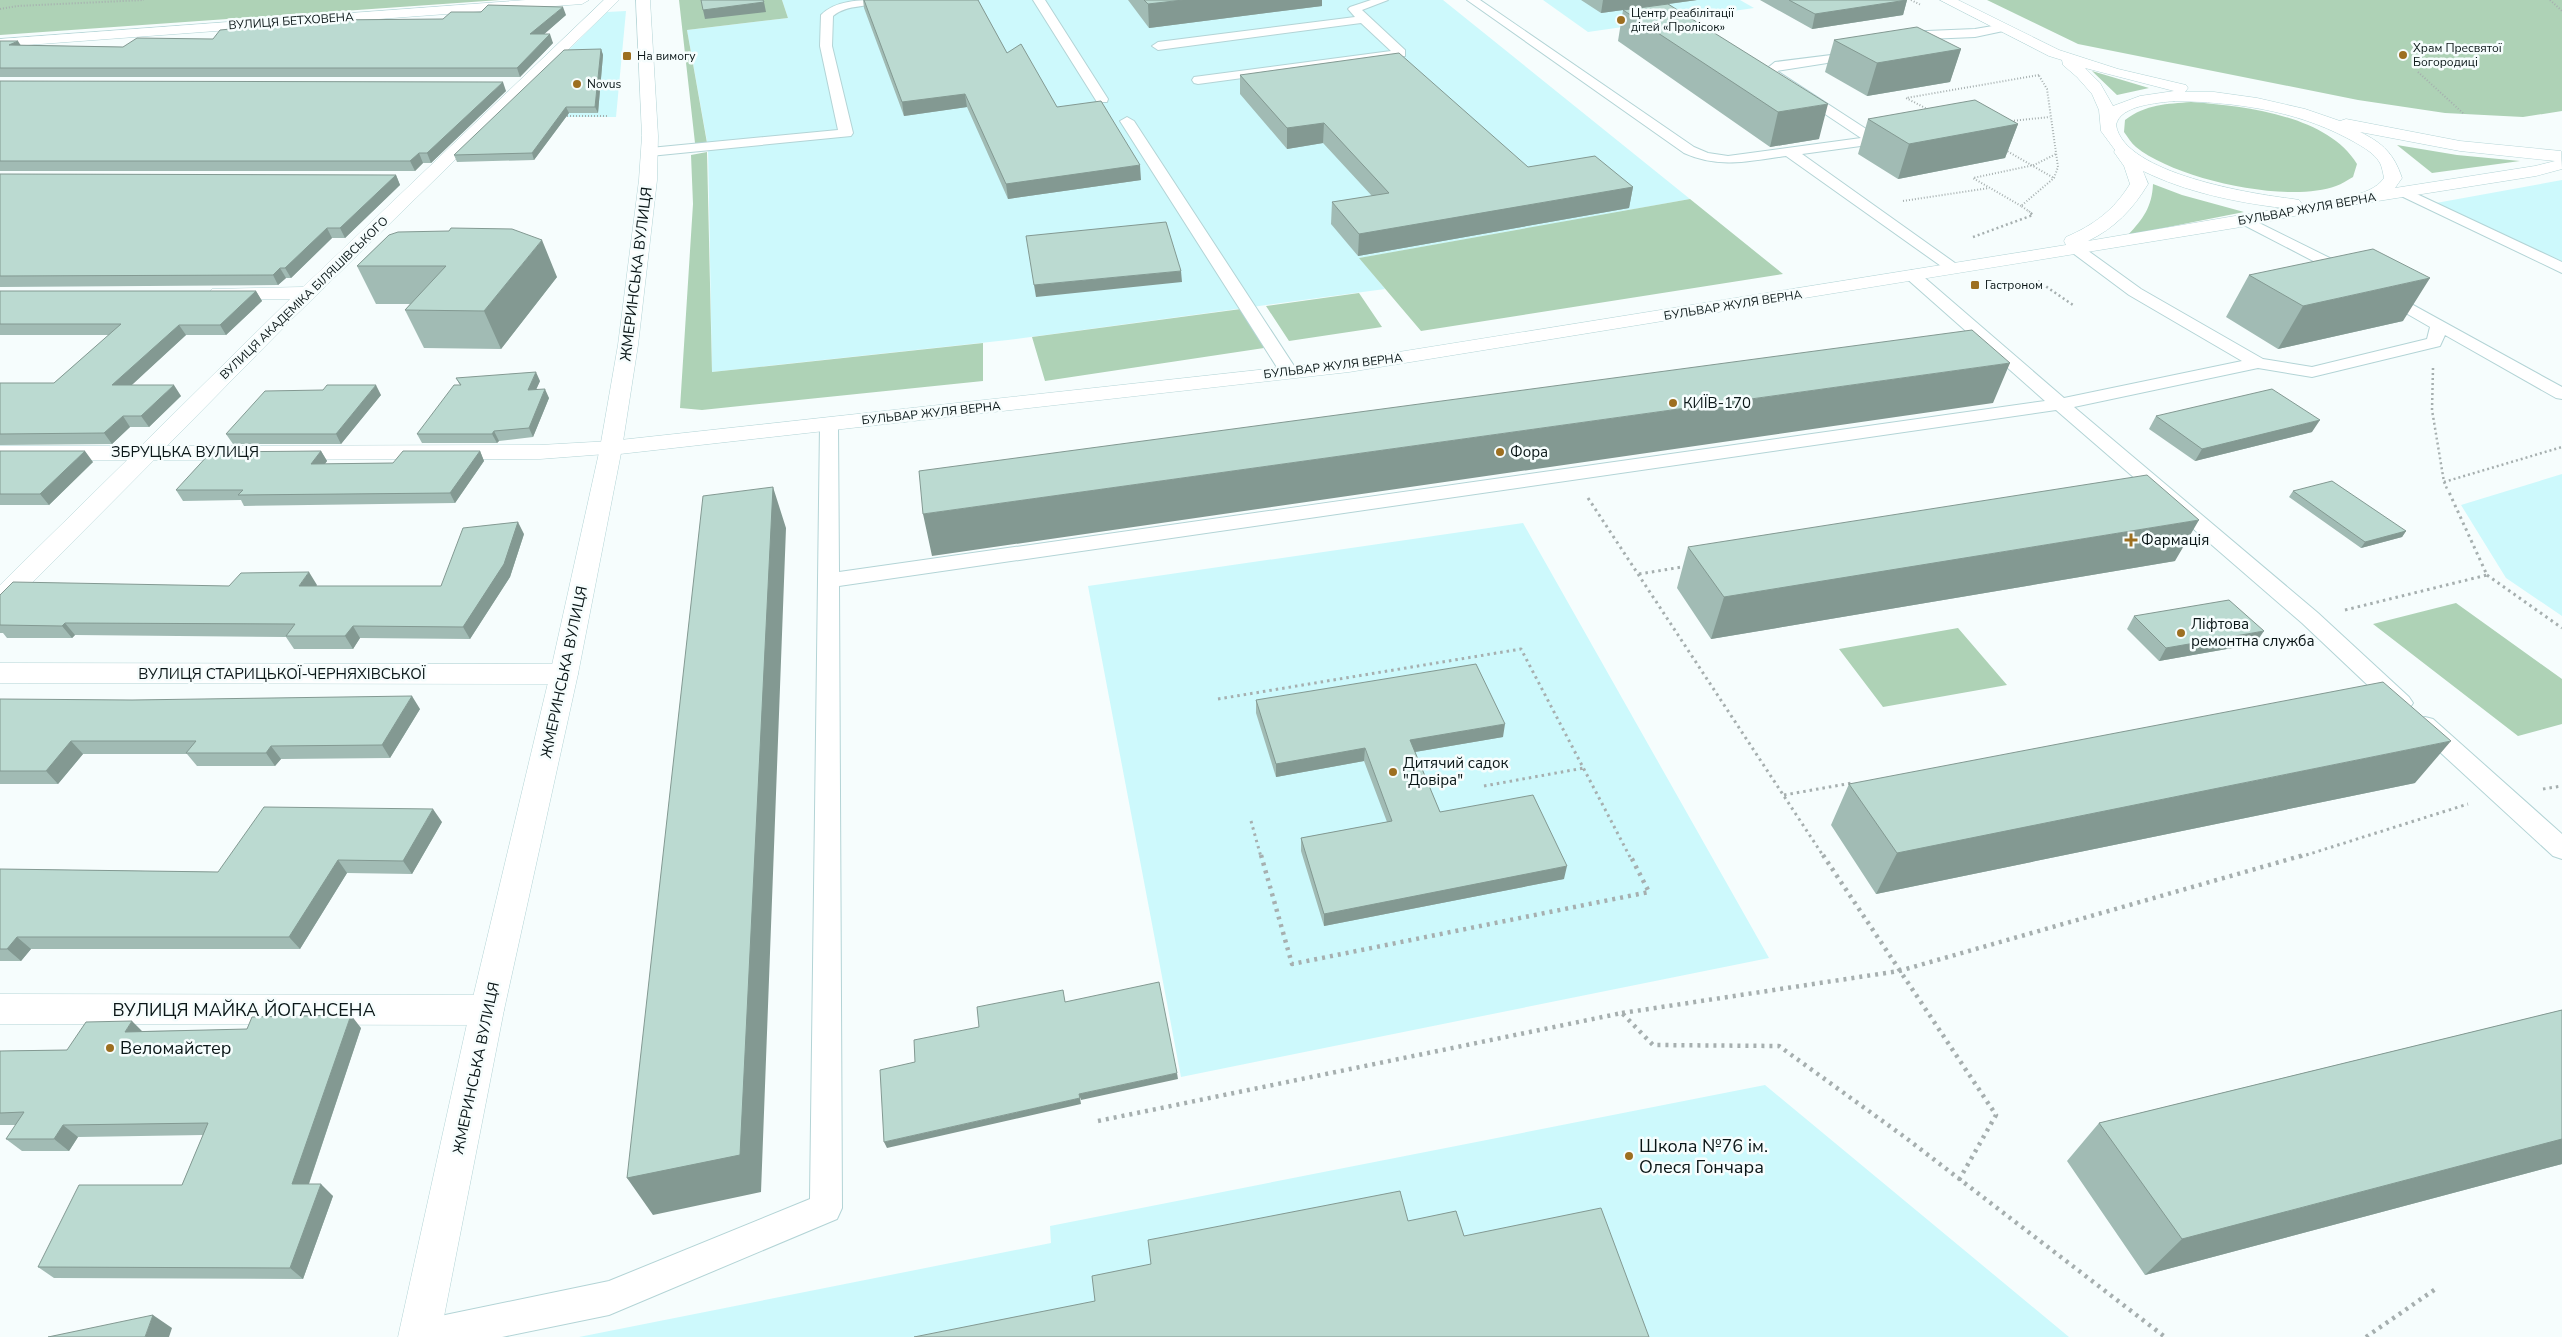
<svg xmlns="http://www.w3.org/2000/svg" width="2562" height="1337" font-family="'Nunito Sans',sans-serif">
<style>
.built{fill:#cdf9fc}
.green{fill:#aed2b6}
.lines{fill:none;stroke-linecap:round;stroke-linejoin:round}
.service-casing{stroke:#b3d4d6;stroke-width:2}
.minor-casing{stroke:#b3d4d6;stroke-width:1}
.tertiary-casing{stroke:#b3d4d6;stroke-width:1}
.secondary-casing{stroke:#b3d4d6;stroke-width:1}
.path-far3{stroke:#a6afaf;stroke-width:2;stroke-dasharray:1 2;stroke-linecap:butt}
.path-far2{stroke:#a6afaf;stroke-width:2.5;stroke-dasharray:2 3;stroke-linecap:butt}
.path-far1{stroke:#a6afaf;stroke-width:3;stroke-dasharray:2.5 4;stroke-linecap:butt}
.path{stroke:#a6afaf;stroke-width:4.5;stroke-dasharray:3 5;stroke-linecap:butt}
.service{fill:#fff;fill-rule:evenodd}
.minor{fill:#fff;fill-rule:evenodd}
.tertiary{fill:#fff;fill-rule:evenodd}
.secondary{fill:#fff;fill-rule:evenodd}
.wall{fill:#a1bbb4}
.shaded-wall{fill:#839992}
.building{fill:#bbdad1;stroke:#839992}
.poi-dot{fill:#9d6f20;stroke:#f6fdfd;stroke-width:2}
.labels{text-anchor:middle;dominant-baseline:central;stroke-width:5;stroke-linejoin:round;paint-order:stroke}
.far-poi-label{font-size:12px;fill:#0a1617;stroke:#f6fdfd;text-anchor:start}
.far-street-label{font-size:12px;fill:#0a1617;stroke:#f6fdfd}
.street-label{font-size:15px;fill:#0a1617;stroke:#f6fdfd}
.poi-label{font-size:15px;fill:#0a1617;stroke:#f6fdfd;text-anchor:start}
.near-street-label{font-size:18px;fill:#0a1617;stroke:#f6fdfd}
.near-poi-label{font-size:18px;fill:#0a1617;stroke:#f6fdfd;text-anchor:start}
</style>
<rect width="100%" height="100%" fill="#f6fdfd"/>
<path class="built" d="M782,0H1443L1690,199L1360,258L1385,289L1008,340L712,372L708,147L687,30L788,18Z
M1543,0H1740L1754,8L1588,32Z
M626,11L616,117H501L607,12Z
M2562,180V272L2425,205Z
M2562,474V616L2506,578L2461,505Z
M1523,523L1769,958L1181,1077L1088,586Z
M1765,1085L2069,1337H579L1051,1243L1050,1226Z"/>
<path class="green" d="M0,0H500L0,35Z
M679,0H782L788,18L687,30L707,143H695Z
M1987,0H2562V111L2523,117L2445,113L2358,100L2078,44Z
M2092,71L2149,88L2117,95Z
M2191,102C2244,106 2327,115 2357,164L2353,177C2347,180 2342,184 2336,186C2287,204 2175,179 2136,147C2131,143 2128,137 2124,132L2125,120C2146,104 2167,104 2191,102Z
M2397,145L2457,155L2520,161L2432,173Z
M707,152L712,372L983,343V381L702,410L680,408L693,204L691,155Z
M2153,184L2182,195L2244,212L2128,235C2143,219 2152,207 2153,184Z
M1690,199L1783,274L1421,331L1359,258Z
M1359,293L1382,327L1289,341L1266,306Z
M1241,309L1264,348L1045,381L1032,337Z
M2456,603L2562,679V724L2518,736L2373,624Z
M1958,628L2007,685L1883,707L1839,649Z"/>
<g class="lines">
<g class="service-casing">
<path id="service" d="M880,0C870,9 848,3 833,16L832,46L853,133L851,136L650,156L643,152L650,148L838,130L820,46L821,15C836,0 859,0 880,0Z
M1033,0H1045L1108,99L1107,102H1097Z
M1371,0H1388L1362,10L1405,50V56L1198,84L1194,83L1192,80L1194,77L1391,51L1361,23L1158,50L1152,46L1158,42L1355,17L1348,9L1350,7Z
M1467,0H1480L1694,147L1708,153L1728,156L1861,138L1768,76L1765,70L1775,62L1863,51L1865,54L1859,58L1777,71L1877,136L1890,134L1897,138L1890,142L1802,154L1962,268L1960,271H1948L1786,156C1749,161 1720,169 1684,153Z
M2004,24L2008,26V30L1975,37L1903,40L1897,36L1903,32L1975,29Z
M1127,117L1134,121L1298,372L1295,376H1283L1280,372L1120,121Z
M2404,188L2562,262V273L2399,195L2397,192Z
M2247,217L2356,271L2358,274L2350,279L2344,277L2242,224L2240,221L2242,218Z
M2075,243L2080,245L2141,289L2263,359L2312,367L2427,339L2430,327L2378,297L2376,294L2378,291L2384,289L2562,387V399L2556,398L2445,335L2440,346L2312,377L2258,368L2074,407L2318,613L2409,697L2413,703L2409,709L2401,711L2393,709L2302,623L2056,410L839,586L842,1208L837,1219L609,1315L502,1337H404L409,1325L421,1320L609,1281L810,1199L820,425L822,421H836L838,425L839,572L2045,401L1906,278L1904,275L1912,270L1918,272L2064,398L2242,361L2129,295L2070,251L2067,248Z
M2425,717L2433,719L2562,834V859L2553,856L2417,731L2413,725L2417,719Z"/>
</g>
<g class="minor-casing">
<path id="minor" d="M526,0H589L582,4L0,47V39Z
M604,0H619L292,319L167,446L540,445L611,441L619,443L622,448L619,453L540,459L154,460L9,606L0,609V585L127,460H0V446H141L290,299H219L212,297L209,293L212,289L303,287Z
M0,663L564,664L574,667L578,674L574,681L564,684L0,683Z
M0,994L487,995L499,999L504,1010L499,1021L487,1025L0,1024Z"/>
</g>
<g class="tertiary-casing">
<path id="tertiary" d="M1940,0H1958L2059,50L2118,69L2186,85L2188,88L2185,92H2214L2257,98L2305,109L2340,121L2346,119L2460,141L2561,151L2562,169L2536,176L2327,209L2247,226L1349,372L611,455L603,453L600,448L603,443L611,441L1349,360L2066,245L2064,241L2066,237C2094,225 2114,210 2130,184L2124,166L2114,152L2115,150L2101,131L2099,110L2092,94L2077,77L2063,65L2062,60L2049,56ZM2085,68L2174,91L2140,96L2113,106L2100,83ZM2174,101C2234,102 2294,110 2347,138C2358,144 2374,152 2380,163C2382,167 2383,173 2384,178C2370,199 2326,199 2302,204L2299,200L2293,199C2253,194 2124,174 2116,125C2120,105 2158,103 2174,101ZM2360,132L2460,151L2555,161L2535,166L2395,188L2402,178C2394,154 2383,143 2360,132ZM2143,171C2186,192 2234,202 2282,208L2088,241C2115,228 2133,209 2148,184Z"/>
</g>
<g class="secondary-casing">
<path id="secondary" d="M636,0H650L658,136L657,180L638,345L622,448L578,674L504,1010L440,1337H398L470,1010L550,674L600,448L618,345L639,180L642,136Z"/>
</g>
<path class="path-far3" d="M1911,0L1921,5
M2550,0L2562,11
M0,9L17,6L144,0
M2418,72L2464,114
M1931,111L1906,98L2039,75
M564,116H609
M2011,121L2050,117
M2005,150L2054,178
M1903,201L1989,188
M2021,206L1973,178L2034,165L2056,154
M2030,212L2021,206L2054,178L2058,167L2047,89L2038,74"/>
<path class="path-far2" d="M1973,237L2033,215L2028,211
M2038,281L2073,305
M2433,368L2432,410L2444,482L2448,491
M2444,482L2562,447"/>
<path class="path-far1" d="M1588,498L1824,857
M1639,574L1682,567
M2487,575L2562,628
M2345,610L2487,575L2448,490
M1218,699L1521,649L1630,857
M1484,786L1584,768
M2543,789L2562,786
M1784,795L1852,783
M1251,821L1261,857
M2300,857L2468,804"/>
<path class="path" d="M1261,855L1292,964L1649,892L1630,855
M1823,855L1996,1115L1959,1180
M1622,1013L1899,971L2304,855
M1098,1121L1622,1013L1653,1045L1779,1046L1906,1138L2165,1337
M2366,1337L2437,1288"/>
<use href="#service" class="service"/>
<use href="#minor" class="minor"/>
<use href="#tertiary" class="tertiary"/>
<use href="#secondary" class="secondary"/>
</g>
<path class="wall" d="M863,0H978L1007,53L1057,107L1141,180L1008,199L967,107L904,116L864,8Z
M1128,0H1322V6L1149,28Z
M1581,0H1697L1669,4L1819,139L1770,147L1618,41L1623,10L1601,13Z
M1760,0H1907L1903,15L1812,29Z
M566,15L544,34L553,43L520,77H0V41L21,45L123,47L443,19Z
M1834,40L1961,49L1950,82L1867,96L1825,72Z
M601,49L603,55L598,113H569L534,160L457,162L454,155Z
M1240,75L1528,167L1633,187L1629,208L1358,256L1331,224L1332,202L1372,196L1323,143L1287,149L1240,94Z
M0,81L506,91L431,163H423L415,171H0Z
M1868,119L2018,124L2005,158L1898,179L1858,154Z
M0,174L396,175L400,185L345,238H332L291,278H286L278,285L0,287Z
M389,235L557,277L501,349L424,348L405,310L410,304H376L357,266Z
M2249,275L2403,321L2278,349L2226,317Z
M0,291H256L262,301L226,335H186L131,385L181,396L149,427H130L112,444L0,445V383H54L109,335H0Z
M456,378L540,381L536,389L549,398L533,437L499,441L497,443H422L417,434L460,385Z
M323,390L381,395L341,444H233L226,434Z
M2156,416L2312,432L2195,461L2149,429Z
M0,451L93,462L49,505H0Z
M321,451L327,461L325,464L393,463L480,451L484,461L455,503L244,506L241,500L183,501L176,490Z
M2293,491L2406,531L2402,537L2361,548L2289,497Z
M524,534L510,577L470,639L360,638L353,649H294L286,637L75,635L72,638H7L3,633H0V595L229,586L317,585L316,586H441Z
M1688,547L2175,561L1711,639L1677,588Z
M2134,616L2255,644L2159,661L2127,629Z
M0,699L420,709L390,758L281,759L275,766H197L187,754H83L58,784H0Z
M1256,700L1503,737L1415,752L1440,812L1564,879L1324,926L1301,851V838L1387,822L1364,761L1276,777L1256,713Z
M2415,783L1876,894L1831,825L1849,784Z
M442,822L412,874L347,873L300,949H31L21,961H0V869L218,872Z
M2562,1010V1164L2145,1275L2067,1161L2099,1123Z
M361,1028L309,1184L333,1196L303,1279L54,1278L38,1267L182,1185L203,1135L78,1137L69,1151H22L6,1139L16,1125H0V1051L67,1050L143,1031Z"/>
<path class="shaded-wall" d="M1183,0H1322V6L1149,28L1148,4Z
M1603,0H1697L1601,13Z
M1907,0L1903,15L1812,29L1815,14Z
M764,2L766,12L705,19L703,10Z
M563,7L566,15L534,43L530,34Z
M550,34L553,43L520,77L517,68Z
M18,41L23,49L9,45Z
M601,49L603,55L598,113L595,107Z
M1961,49L1950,82L1867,96L1877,63Z
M503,82L506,91L431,163L427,153Z
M965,94L967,107L904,116L902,102Z
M1828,104L1819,139L1770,147L1778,112Z
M566,107L569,113L534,160L532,153Z
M1324,123L1323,143L1287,149V128Z
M2018,124L2005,158L1898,179L1909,144Z
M419,153L423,163L415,171L410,161Z
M1140,165L1141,180L1008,199L1006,184Z
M396,175L400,185L345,238L340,228Z
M1633,187L1629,208L1358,256L1359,234Z
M327,228L332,238L291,278L285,268Z
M542,240L557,277L501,349L484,311Z
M280,268L286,278L278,285L273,275Z
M1181,271L1182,282L1036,297L1034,285Z
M2430,278L2403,321L2278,349L2303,306Z
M256,291L262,301L226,335L220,325Z
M179,325L186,335L120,396L112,385Z
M2010,363L1993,403L932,556L923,514Z
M536,372L540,381L532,399L528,390Z
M174,385L181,396L149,427L141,416Z
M376,385L381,395L341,444L336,434Z
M545,389L549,398L533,437L529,428Z
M123,416L130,427L112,444L104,433Z
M2320,420L2312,432L2195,461L2202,449Z
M494,431L499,441L497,443L492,434Z
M85,451L93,462L49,505L40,494Z
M321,451L327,461L317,474L311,464Z
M480,451L484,461L455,503L450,493Z
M773,487L786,528L761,1192L653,1215L627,1178Z
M2199,520L2175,561L1711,639L1724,597Z
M518,522L524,534L510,577L470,639L463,627Z
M2406,531L2402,537L2361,548L2365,542Z
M309,572L317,585L307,598L299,586Z
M65,623L75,635L72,638L62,626Z
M353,626L360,638L353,649L345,636Z
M2264,631L2255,644L2159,661L2166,648Z
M412,696L420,709L390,758L382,745Z
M1505,724L1503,737L1409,753L1410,740Z
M71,741L83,754L58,784L46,771Z
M2451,741L2415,783L1876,894L1897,853Z
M271,746L281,759L275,766L266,753Z
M1365,748L1364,761L1276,777V764Z
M433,809L442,822L412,874L403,861Z
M338,860L347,873L300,949L289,937Z
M1567,866L1564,879L1324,926V914Z
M17,937L31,949L21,961L7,949Z
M351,1015L361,1028L305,1195L292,1184Z
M132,1021L145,1034L125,1032Z
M1177,1073L1178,1079L1081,1100L1079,1094Z
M1080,1098L1081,1104L887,1148L884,1142Z
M63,1125L78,1137L69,1151L54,1139Z
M2562,1139V1164L2145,1275L2182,1239Z
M321,1184L333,1196L303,1279L290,1268Z
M153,1315L172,1328L169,1337H145Z"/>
<path class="building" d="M701,0H763L764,2L703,10Z
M864,0H978L1007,53L1021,44L1057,107L1101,101L1140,165L1006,184L965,94L902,102Z
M1144,0H1183L1148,4Z
M1789,0H1907L1815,14Z
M1668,4L1828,104L1778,112L1623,10Z
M488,5L563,7L530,34H550L517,68H0V41H18L9,45L123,47L137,38L213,39L220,30L328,20L443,19L451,12H481Z
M1917,27L1961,49L1877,63L1834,40Z
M601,49L595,107H566L532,153L454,155L564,50Z
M1399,53L1528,167L1595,156L1633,187L1359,234L1332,202L1389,193L1324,123L1287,128L1240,75Z
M0,81L503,82L427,153H419L410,161H0Z
M1975,100L2018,124L1909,144L1868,119Z
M0,174L396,175L340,228H327L285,268H280L273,275L0,276Z
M1166,222L1181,271L1034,285L1026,236Z
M451,228L512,229L542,240L484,311L405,310L446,266H357L389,235L398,232L449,231Z
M2373,249L2430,278L2303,306L2249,275Z
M0,291H256L220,325H179L112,385H174L141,416H123L104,433L0,434V383H54L121,324H0Z
M1972,330L2010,363L923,514L919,471Z
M536,372L528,390L545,389L529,428L494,431L492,434H417L454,385H461L456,378Z
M327,385H376L336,434H226L265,391L323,390Z
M2272,389L2320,420L2202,449L2156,416Z
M0,451H85L40,494H0Z
M321,451L311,464L393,463L403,451H480L450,493L238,495L243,490H176L211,452Z
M2147,475L2199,520L1724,597L1688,547Z
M2332,481L2406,531L2365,542L2293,491Z
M773,487L740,1155L627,1178L703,496Z
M518,522L504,564L463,627L353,626L345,636H286L295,624L65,623L62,626L0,625V595L13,582L229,586L241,573L309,572L299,586H441L463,528Z
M2229,600L2264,631L2166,648L2134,616Z
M1476,664L1505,724L1410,740L1440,812L1533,795L1567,866L1324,914L1301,838L1392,821L1365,748L1276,764L1256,700Z
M2383,682L2451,741L1897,853L1849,784Z
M412,696L382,745L271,746L266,753H186L196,741H71L46,771H0V699L132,700Z
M264,807L433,809L403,861L338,860L289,937H17L7,949H0V869L218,872Z
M1159,982L1177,1073L1079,1094L1080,1098L884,1142L880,1070L915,1062L914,1040L979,1027L977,1007L1063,990L1065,1002Z
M2562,1010V1139L2182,1239L2099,1123Z
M351,1015L292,1184H321L290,1268L38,1267L79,1185H182L208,1123L63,1125L54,1139H6L24,1112L0,1113V1051L67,1050L86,1022L132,1021L125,1032L247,1029L252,1017Z
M1400,1191L1408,1221L1456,1211L1464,1236L1601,1208L1649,1337H914L1095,1301L1092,1276L1151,1264L1148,1240Z
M153,1315L145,1337H48Z"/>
<g class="poi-dot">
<circle cx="1621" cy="20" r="5"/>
<circle cx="2403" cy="55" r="5"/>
<rect x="622" y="51" width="10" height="10" rx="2.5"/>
<circle cx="577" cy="84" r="5"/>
<rect x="1970" y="280" width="10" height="10" rx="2.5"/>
<circle cx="1673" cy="403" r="5"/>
<circle cx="1500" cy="452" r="5"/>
<path d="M2128.5 532.5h5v5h5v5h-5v5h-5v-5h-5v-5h5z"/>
<circle cx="2181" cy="633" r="5"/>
<circle cx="1393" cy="772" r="5"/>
<circle cx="110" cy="1048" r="5"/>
<circle cx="1629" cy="1156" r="5"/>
</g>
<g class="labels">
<g class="far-poi-label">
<text x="1631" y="13">Центр реабілітації<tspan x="1631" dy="14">дітей «Пролісок»</tspan></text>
<text x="2413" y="48">Храм Пресвятої<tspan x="2413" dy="14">Богородиці</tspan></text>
<text x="637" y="56">На вимогу</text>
<text x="587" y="84">Novus</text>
<text x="1985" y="285">Гастроном</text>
</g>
<g class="far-street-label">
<text transform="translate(291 21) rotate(-4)">ВУЛИЦЯ БЕТХОВЕНА</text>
<text transform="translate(2307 209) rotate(-10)">БУЛЬВАР ЖУЛЯ ВЕРНА</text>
<text transform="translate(304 298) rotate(-44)">ВУЛИЦЯ АКАДЕМІКА БІЛЯШІВСЬКОГО</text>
<text transform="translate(1733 305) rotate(-9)">БУЛЬВАР ЖУЛЯ ВЕРНА</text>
<text transform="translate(1333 366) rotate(-7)">БУЛЬВАР ЖУЛЯ ВЕРНА</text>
<text transform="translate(931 413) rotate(-6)">БУЛЬВАР ЖУЛЯ ВЕРНА</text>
</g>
<g class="street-label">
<text transform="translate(636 274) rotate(-83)">ЖМЕРИНСЬКА ВУЛИЦЯ</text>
<text x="185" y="452">ЗБРУЦЬКА ВУЛИЦЯ</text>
<text transform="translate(564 672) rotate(-78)">ЖМЕРИНСЬКА ВУЛИЦЯ</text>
<text x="282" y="674">ВУЛИЦЯ СТАРИЦЬКОЇ-ЧЕРНЯХІВСЬКОЇ</text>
<text transform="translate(476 1068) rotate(-78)">ЖМЕРИНСЬКА ВУЛИЦЯ</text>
</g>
<g class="poi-label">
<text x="1683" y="403">КИЇВ-170</text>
<text x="1510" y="452">Фора</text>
<text x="2141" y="540">Фармація</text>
<text x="2191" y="624">Ліфтова<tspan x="2191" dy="17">ремонтна служба</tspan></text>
<text x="1403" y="763">Дитячий садок<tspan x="1403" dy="17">"Довіра"</tspan></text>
</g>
<g class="near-street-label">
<text x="244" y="1010">ВУЛИЦЯ МАЙКА ЙОГАНСЕНА</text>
</g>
<g class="near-poi-label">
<text x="120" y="1048">Веломайстер</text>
<text x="1639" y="1146">Школа №76 ім.<tspan x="1639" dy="21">Олеся Гончара</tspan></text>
</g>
</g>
</svg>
